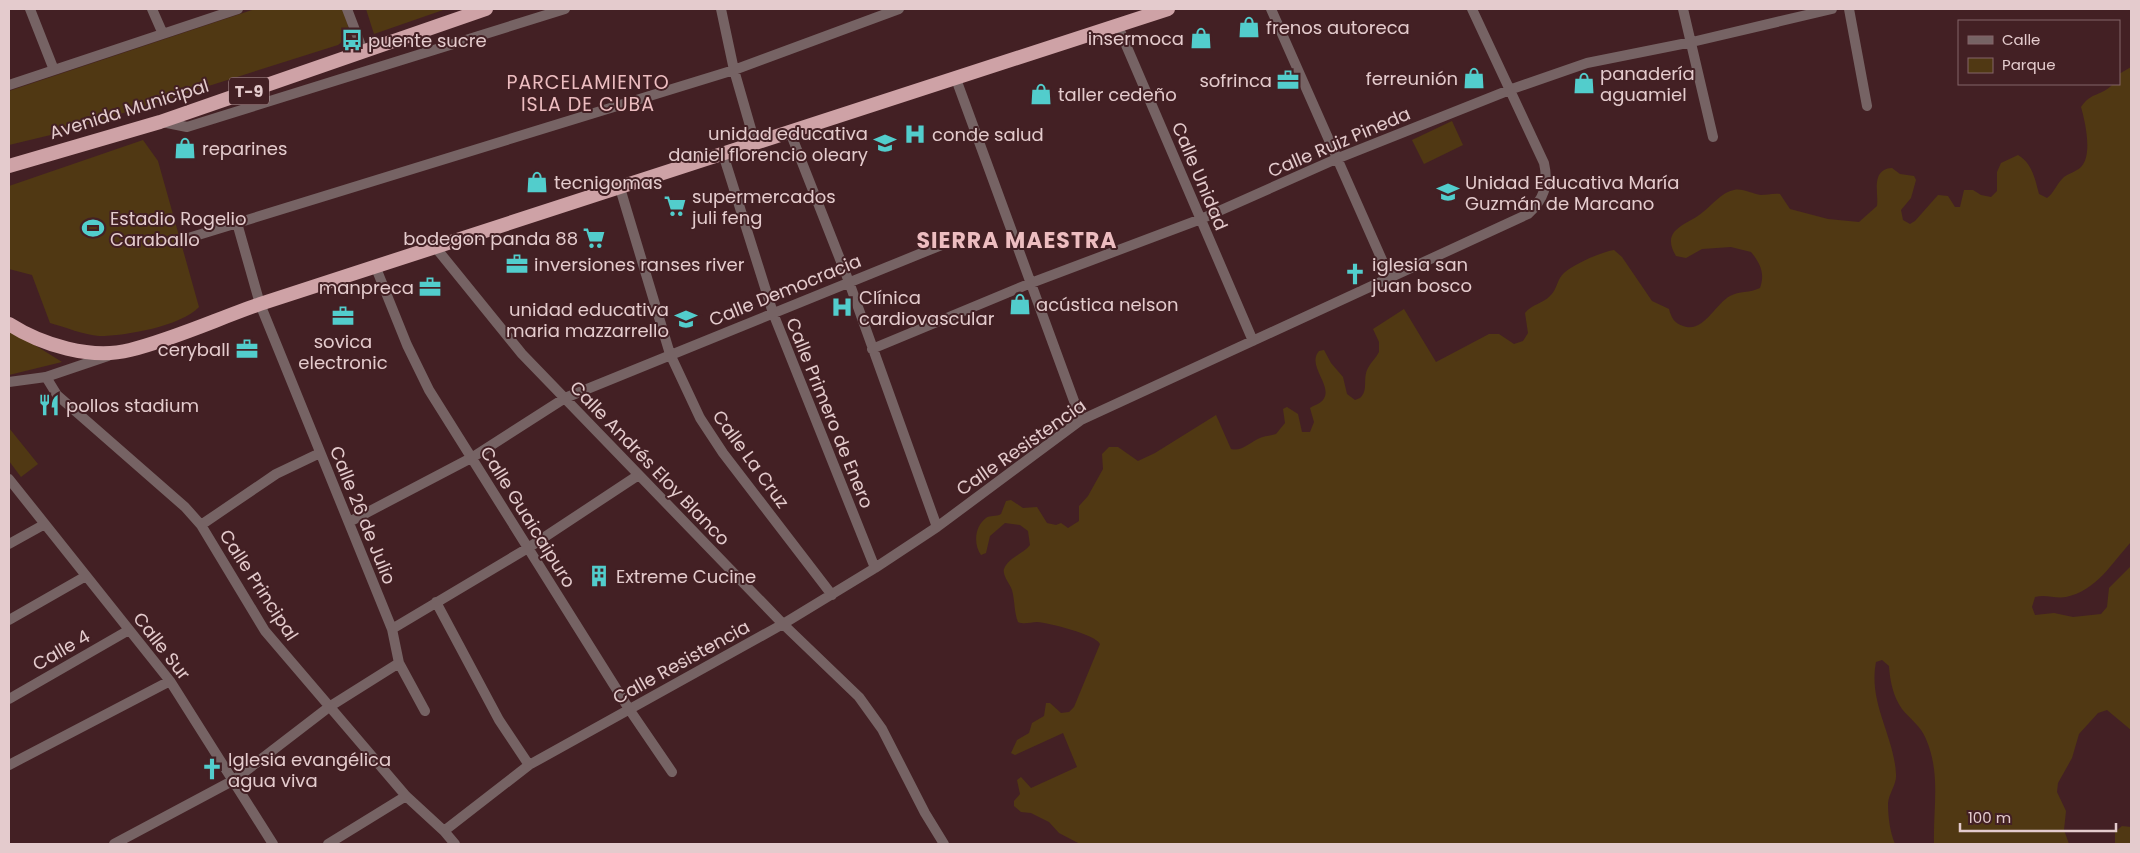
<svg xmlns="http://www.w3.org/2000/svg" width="2140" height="853" font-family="Poppins,sans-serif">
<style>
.green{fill:#503813}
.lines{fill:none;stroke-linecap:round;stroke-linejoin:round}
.minor{stroke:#766364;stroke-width:10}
.tertiary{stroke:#766364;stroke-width:10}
.trunk{stroke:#cea2a6;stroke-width:14}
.labels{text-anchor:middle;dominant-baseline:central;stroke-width:4;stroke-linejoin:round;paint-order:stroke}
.shield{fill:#432024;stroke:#b4989a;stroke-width:1}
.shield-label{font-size:16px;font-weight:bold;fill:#e4cbcd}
.poi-label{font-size:18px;fill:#e4cbcd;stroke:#432024;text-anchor:start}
.street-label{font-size:18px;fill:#e4cbcd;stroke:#432024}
.neighbourhood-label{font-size:19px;letter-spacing:1px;fill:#edbdc0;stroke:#432024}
.district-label{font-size:22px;font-weight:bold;letter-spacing:1px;fill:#edbdc0;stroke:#432024}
</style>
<rect width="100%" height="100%" fill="#432024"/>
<path class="green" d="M255,9H344L350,35L338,45L63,132L9,145V91Z
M366,9H446L374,34Z
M2131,67V542C2112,563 2096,591 2066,597C2055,599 2046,594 2035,597L2032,607L2035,615L2054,613L2073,617L2101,614L2107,607L2109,588L2131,566V730L2107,710L2098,713L2079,734L2072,758L2058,783L2057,792L2066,811L2064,830L2069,844H1934C1933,807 1941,774 1926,739C1921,726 1910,719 1902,709C1893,696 1890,681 1889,666L1882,660L1876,662C1868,703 1894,735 1896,774C1897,784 1889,793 1888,803C1888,817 1890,832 1895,844H1080L1059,833L1049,822L1031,813L1021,812L1014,806V801L1020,794L1017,780L1021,777L1031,788L1077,767L1063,733L1015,755L1011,753L1017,740L1029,733L1032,723L1044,716L1046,703H1050L1061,713L1069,712L1074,707L1100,644C1095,634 1049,623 1037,622C1030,622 1025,625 1018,622C1014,612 1015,601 1012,590C1010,584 1002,575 1004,569C1008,558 1023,554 1030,545L1028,531L1020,525L1005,523L990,536L986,553L981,555C973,544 975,526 986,518C990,515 996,517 1001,514L1006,501L1011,500L1023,508L1037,507L1047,523L1056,525L1061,523L1068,528L1079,521V506L1088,496L1103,469L1102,454L1109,447H1118L1138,461L1155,453L1216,415L1231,449C1242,452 1250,442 1260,438C1264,436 1270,436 1276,434L1285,423L1283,409L1287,407L1298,414L1302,432H1310L1314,422L1310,408C1314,405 1320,404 1323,400C1334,386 1306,366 1319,351L1324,350L1331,363L1343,377L1347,394L1355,400L1360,398C1369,390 1362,379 1368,368C1371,362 1376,358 1379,352V342L1373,329L1404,309L1436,362L1489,334H1499L1514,344L1523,341L1528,333L1525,313C1532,304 1542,304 1550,296C1557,290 1557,279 1564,273C1574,264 1601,252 1614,250L1622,257L1652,301L1669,309C1671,317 1674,323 1683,326C1703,334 1715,304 1730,296C1739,291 1750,293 1760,288C1765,274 1761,264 1751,252L1731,247L1702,249L1686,258L1676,256C1659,228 1689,225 1703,212C1712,205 1722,192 1734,190C1743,188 1752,194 1761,195C1767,195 1773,193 1780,194L1790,209L1828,219L1859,222L1877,206C1879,195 1870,169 1892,168L1900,174L1914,176L1916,180L1911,198L1901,210L1903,220L1910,224L1915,221L1938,195L1948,196L1955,207H1960L1964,190H1973L1981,195L1991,197L1997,191V172L2001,163L2018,155C2032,163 2035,179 2039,194L2047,198C2055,192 2056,184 2064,177C2069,173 2076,172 2081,167C2093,155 2085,121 2081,107C2092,91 2101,97 2113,84H2119V74Z
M1452,121L1463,145L1424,164L1412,140Z
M143,140L158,161L199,307C181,326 126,336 99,336C84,335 65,327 50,323L32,275L9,269V186Z
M9,329L62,362L9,375Z
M9,428L38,464L21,477L9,461Z
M2122,826L2131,827V844H2115V832Z"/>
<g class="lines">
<path class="minor" d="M30,9L54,70
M152,9L163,34
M347,9L363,51
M721,9L734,70L755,143
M1271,9L1390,278
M1683,9L1713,137
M1849,9L1867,106
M1117,24L1253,341
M956,79L1081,420
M9,85L238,9
M162,122L187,127L565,9
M790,132L849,282L937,527
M723,154L773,313L875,568
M620,188L670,354L700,418L723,453L832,595
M185,239L734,70L899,9
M436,248L522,354L783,624L859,697L882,729L925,813L944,844
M376,268L407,345L429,390L629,709L672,772
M872,349L1031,283L1201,219L1336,159L1512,89L1587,63L1692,42L1832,9
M46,377L57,395L185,507L201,525L265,631L406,796L444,831L455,844
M9,479L170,681L273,844
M349,522L473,457L565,398L944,244
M201,525L276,474L320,453
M9,544L45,524
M436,602L499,720L529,765
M9,620L86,576
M392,629L528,548L637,476
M399,663L425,711
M9,699L129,630
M9,765L170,681
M444,831L529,765L783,624L875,568L937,527L1081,420L1528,214C1544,199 1549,185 1544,163L1472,9
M114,844L234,780L329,707L399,663L392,629L260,304L237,223
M328,844L406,796"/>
<path class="tertiary" d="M9,382L46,377L108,356"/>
<path class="trunk" d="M9,166L160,122L486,9
M9,324C42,345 91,360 130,350C174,339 217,319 260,304L1168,9"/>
</g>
<defs>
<g id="shop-bare" transform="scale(1.725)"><path d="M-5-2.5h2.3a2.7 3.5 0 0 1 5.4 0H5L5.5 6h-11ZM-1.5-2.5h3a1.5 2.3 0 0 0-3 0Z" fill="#52cdcc" stroke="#432024" stroke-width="2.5" paint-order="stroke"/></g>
<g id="bus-bare" transform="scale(1.725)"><path d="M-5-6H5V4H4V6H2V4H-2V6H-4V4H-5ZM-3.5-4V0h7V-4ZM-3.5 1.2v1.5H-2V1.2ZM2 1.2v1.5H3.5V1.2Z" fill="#52cdcc" stroke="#432024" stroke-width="2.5" paint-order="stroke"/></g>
<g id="office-bare" transform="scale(1.725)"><path d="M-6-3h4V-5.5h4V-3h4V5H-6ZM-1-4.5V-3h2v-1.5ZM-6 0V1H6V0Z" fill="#52cdcc" stroke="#432024" stroke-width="2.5" paint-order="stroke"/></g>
<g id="hospital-bare" transform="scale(1.725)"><path d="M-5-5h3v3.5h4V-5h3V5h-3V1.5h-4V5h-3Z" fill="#52cdcc" stroke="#432024" stroke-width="2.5" paint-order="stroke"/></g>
<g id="school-bare" transform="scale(1.725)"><path d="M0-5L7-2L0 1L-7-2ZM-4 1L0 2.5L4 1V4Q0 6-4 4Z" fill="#52cdcc" stroke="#432024" stroke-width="2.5" paint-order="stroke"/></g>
<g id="supermarket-bare" transform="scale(1.725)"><path d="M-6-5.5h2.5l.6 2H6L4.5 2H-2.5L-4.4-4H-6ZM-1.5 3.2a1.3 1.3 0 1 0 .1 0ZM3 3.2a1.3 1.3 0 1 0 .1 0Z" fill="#52cdcc" stroke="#432024" stroke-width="2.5" paint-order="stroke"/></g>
<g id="stadium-bare" transform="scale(1.725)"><path d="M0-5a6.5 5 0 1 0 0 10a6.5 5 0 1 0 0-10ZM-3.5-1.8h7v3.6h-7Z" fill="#52cdcc" stroke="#432024" stroke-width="2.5" paint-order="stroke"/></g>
<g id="church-bare" transform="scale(1.725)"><path d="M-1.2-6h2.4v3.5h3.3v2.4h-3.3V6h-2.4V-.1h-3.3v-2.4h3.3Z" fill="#52cdcc" stroke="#432024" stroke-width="2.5" paint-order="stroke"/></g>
<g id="restaurant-bare" transform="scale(1.725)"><path d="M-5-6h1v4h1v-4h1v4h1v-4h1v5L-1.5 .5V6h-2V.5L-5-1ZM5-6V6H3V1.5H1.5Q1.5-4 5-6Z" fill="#52cdcc" stroke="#432024" stroke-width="2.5" paint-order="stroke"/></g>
<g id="building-bare" transform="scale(1.725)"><path d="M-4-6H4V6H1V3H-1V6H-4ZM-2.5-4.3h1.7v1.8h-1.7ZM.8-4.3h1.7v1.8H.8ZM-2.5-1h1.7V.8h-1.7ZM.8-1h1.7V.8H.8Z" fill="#52cdcc" stroke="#432024" stroke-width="2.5" paint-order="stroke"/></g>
</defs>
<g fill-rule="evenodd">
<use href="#shop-bare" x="1249" y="27"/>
<use href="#shop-bare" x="1201" y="38"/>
<use href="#bus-bare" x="352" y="40"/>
<use href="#shop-bare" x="1474" y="78"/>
<use href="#office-bare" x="1288" y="80"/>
<use href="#shop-bare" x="1584" y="83"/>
<use href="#shop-bare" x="1041" y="94"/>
<use href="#hospital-bare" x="915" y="134"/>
<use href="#school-bare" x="885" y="143"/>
<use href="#shop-bare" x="185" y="148"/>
<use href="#shop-bare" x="537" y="182"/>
<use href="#school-bare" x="1448" y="192"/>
<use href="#supermarket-bare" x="675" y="206"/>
<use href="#stadium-bare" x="93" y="228"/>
<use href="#supermarket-bare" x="594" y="238"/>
<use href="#office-bare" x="517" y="264"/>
<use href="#church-bare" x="1355" y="274"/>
<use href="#office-bare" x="430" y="287"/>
<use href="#shop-bare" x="1020" y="304"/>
<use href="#hospital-bare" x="842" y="307"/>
<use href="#office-bare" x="343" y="316"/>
<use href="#school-bare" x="686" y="319"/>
<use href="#office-bare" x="247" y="349"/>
<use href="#restaurant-bare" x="49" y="405"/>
<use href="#building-bare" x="599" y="576"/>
<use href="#church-bare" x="212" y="769"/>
</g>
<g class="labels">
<rect class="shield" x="229" y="77.5" width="40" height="27" rx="4"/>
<g class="shield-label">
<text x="249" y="91">T-9</text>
</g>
<g class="poi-label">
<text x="1266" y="27">frenos autoreca</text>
<text x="1184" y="38" text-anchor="end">insermoca</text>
<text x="368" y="40">puente sucre</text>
<text x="1600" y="73">panadería<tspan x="1600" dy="21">aguamiel</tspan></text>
<text x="1458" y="78" text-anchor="end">ferreunión</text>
<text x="1272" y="80" text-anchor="end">sofrinca</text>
<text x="1058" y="94">taller cedeño</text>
<text x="868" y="133" text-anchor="end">unidad educativa<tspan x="868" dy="21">daniel florencio oleary</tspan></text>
<text x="932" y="134">conde salud</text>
<text x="202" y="148">reparines</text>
<text x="554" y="182">tecnigomas</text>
<text x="1465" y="182">Unidad Educativa María<tspan x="1465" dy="21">Guzmán de Marcano</tspan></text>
<text x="692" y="196">supermercados<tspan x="692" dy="21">juli feng</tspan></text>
<text x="110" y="218">Estadio Rogelio<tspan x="110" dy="21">Caraballo</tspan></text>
<text x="578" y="238" text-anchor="end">bodegon panda 88</text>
<text x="534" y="264">inversiones ranses river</text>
<text x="1372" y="264">iglesia san<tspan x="1372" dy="21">juan bosco</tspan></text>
<text x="414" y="287" text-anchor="end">manpreca</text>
<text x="859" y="297">Clínica<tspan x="859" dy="21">cardiovascular</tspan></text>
<text x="1036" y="304">acústica nelson</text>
<text x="669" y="309" text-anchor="end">unidad educativa<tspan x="669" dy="21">maria mazzarrello</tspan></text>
<text x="343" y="341" text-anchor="middle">sovica<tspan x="343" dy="21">electronic</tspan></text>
<text x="230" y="349" text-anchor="end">ceryball</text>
<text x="66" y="405">pollos stadium</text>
<text x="616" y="576">Extreme Cucine</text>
<text x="228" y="759">Iglesia evangélica<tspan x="228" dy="21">agua viva</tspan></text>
</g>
<g class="street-label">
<text transform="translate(129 109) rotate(-17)">Avenida Municipal</text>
<text transform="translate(1339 142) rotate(-23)">Calle Ruiz Pineda</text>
<text transform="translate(1200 176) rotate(67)">Calle Unidad</text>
<text transform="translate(785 290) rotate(-22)">Calle Democracia</text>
<text transform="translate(830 413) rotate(68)">Calle Primero de Enero</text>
<text transform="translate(1021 447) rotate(-35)">Calle Resistencia</text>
<text transform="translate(751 459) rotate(54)">Calle La Cruz</text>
<text transform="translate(650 463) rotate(46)">Calle Andrés Eloy Blanco</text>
<text transform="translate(363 515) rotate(68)">Calle 26 de Julio</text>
<text transform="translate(528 517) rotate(58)">Calle Guaicaipuro</text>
<text transform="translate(259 585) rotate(57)">Calle Principal</text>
<text transform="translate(162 646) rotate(52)">Calle Sur</text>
<text transform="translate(61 650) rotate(-30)">Calle 4</text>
<text transform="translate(681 662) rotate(-29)">Calle Resistencia</text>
</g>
<g class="neighbourhood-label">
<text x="588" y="82">PARCELAMIENTO<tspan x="588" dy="22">ISLA DE CUBA</tspan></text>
</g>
<g class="district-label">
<text x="1017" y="240">SIERRA MAESTRA</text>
</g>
</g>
<rect width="2140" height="853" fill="none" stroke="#e4cbcd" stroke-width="20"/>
<rect x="1958" y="20" width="162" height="65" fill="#432024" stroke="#836468"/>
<rect x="1968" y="36" width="25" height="8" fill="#766364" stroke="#836468"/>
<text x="2002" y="45" font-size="15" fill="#e4cbcd">Calle</text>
<rect x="1968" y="58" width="25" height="15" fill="#503813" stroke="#836468"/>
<text x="2002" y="70" font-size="15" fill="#e4cbcd">Parque</text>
<path d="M1960 823v8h156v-8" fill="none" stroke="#e4cbcd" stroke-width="2.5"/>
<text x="1968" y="823" font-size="15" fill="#e4cbcd" stroke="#432024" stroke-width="4" paint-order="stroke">100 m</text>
</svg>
